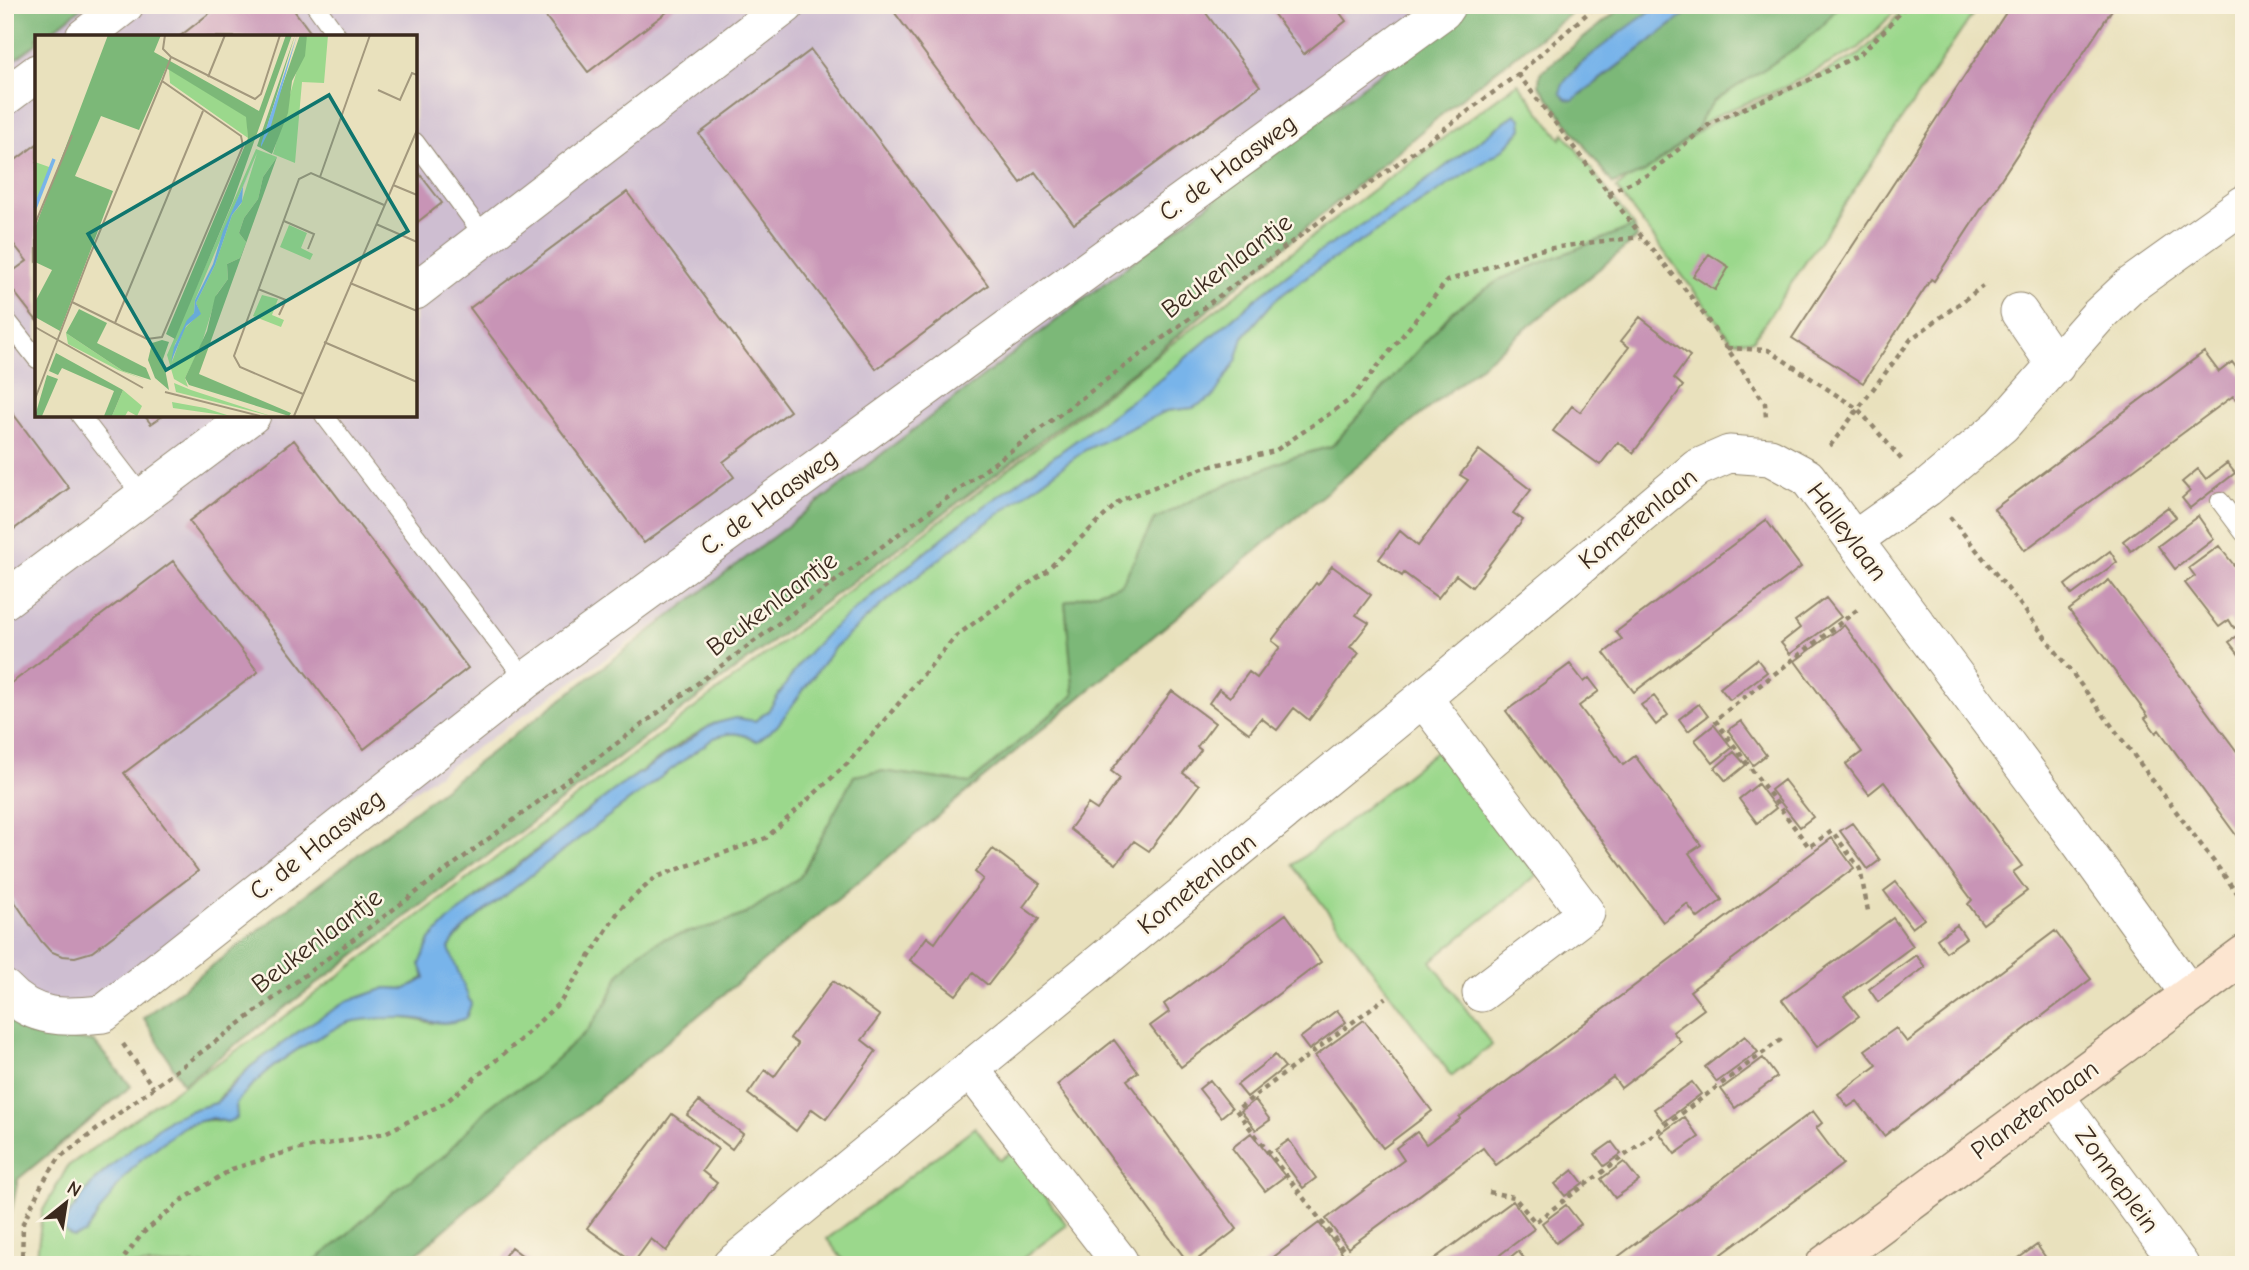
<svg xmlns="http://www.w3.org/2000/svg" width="2249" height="1270" font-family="'Comic Neue',sans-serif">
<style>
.industrial{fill:#cebed1}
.green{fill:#9bd88c;stroke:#6b8155;stroke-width:2;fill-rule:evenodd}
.forest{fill:#7cb878;stroke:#5c714b;stroke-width:2}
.water{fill:#78b4ea;stroke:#5a6f84;stroke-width:2}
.building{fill:#c894b6}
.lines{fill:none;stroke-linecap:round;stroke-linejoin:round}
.lane-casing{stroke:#92866e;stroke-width:20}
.street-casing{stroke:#92866e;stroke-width:39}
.secondary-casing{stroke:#92866e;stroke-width:41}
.path{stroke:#92866e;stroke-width:4.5;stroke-dasharray:5 5;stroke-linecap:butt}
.lane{stroke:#fff;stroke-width:18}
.street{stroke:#fff;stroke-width:37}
.secondary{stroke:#fce5d0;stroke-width:38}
.labels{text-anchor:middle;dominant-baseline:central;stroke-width:5;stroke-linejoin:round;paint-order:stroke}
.street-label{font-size:26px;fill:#3b2a1e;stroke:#fcf5e5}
.inset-river{fill:none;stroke:#78b4ea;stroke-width:3.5}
.inset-road{fill:none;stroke:#a3987d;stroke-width:2}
.view{fill:#0f766e;fill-opacity:0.15;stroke:#0f766e;stroke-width:3.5}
.inset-edge{fill:none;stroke:#3b2a1e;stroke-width:3.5}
</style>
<rect width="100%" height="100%" fill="#fcf5e5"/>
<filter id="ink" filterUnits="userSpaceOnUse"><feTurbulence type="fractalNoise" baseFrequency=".0143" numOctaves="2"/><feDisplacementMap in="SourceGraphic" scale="14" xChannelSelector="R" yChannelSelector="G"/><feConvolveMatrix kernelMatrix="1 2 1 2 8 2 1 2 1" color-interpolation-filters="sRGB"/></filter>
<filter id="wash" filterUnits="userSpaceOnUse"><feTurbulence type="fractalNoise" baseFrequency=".00686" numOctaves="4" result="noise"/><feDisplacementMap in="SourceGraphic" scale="28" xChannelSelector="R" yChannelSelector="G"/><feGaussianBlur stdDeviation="1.57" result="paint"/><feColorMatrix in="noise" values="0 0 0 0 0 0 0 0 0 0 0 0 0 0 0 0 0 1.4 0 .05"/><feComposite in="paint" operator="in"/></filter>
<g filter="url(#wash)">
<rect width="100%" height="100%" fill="#e9e1bd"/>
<path class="industrial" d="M82,5H1510L1365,137L5,1072V64L37,40V415H415V37H41Z"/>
<path class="green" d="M1839,5H1901L1859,48L1785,87L1722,113L1706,122L1695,132L1702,117L1714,101L1797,48L1823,25Z
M1906,5H1979L1753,340L1732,341L1616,188L1712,122L1807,81L1860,54L1888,27Z
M1518,83L1561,139L1564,133L1634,226L1501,279L1453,311L1332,446L1290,458L1200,496L1154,520L1122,584L1065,602L1074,695L970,783L881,771L854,776L800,877L746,914L716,925L663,939L620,973L607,1002L587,1031L530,1083L505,1095L487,1109L444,1156L395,1191L340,1241L309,1265H36L42,1212L68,1166L161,1100L263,1033L769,652L1378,186ZM1515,114L1522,129L1504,149L1310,274L1275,300L1243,337L1236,361L1193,408L1166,411L1085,450L966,538L879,607L835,647L777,726L757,741C740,732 731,731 714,738C647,787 581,836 516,887C494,905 464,923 449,948L451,957L433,1023C407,1017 374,1014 348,1022C319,1031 252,1077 236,1103C232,1109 230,1116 227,1122C179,1109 133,1164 108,1199C96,1214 92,1232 73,1237L64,1221L95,1180L149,1135L170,1119L195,1109L216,1103L224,1092L250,1067L305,1027L346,1002L386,988L406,989L425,977L430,940L482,892L613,791L687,739L713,724L736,718L755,721L768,711L802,660L860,605L961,523L1156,383L1264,292L1302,263L1398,202Z
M1439,749L1537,875L1431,961L1492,1045L1452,1076L1293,865Z
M975,1127L1000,1160L1011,1152L1067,1225L1014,1265H847L827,1239Z"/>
<path class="forest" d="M5,5H85L44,37H37V43L5,67Z
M1469,5H1582L1472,89L1152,357L183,1084L144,1018Z
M1625,5H1659L1575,68L1583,93L1697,5H1839L1823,25L1797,48L1714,101L1702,117L1695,132L1645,172L1613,184L1539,85L1540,73Z
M1634,226L1637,238L1353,470L514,1169L404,1265H309L340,1241L395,1191L444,1156L487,1109L505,1095L530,1083L587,1031L607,1002L620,973L640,952L663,939L716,925L746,914L800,877L854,776L881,771L970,783L1074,695L1065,602L1122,584L1154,520L1200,496L1290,458L1332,446L1453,311L1501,279Z
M11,1018L43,1034L94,1042L131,1086L18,1179L8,1229L9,1265H5V1032Z"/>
<path class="water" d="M1659,5H1697L1573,100L1566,99L1561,94C1555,74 1641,19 1659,5Z
M1515,114L1521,119L1522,129L1504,149L1310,274L1275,300L1243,337L1236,361L1213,397L1193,408L1166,411L1085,450L966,538L879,607L835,647L777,726L757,741C740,732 731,731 714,738C647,787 581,836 516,887C494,905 463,923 449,948L471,1004L466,1018C438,1029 430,1018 403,1018C386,1018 367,1018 350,1022C341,1024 333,1030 325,1034C291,1051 261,1073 236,1103L237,1118L227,1122L213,1118L185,1125L139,1161L123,1179L84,1234L73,1237L64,1230V1221L95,1180L125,1154L169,1119L195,1109L216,1103L250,1067L305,1027L346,1002L386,988L406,989L425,978L420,964L430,940L448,921L613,791L713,724L736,718L755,721L768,711L802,660L829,631L961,523L1156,383L1264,292L1302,263L1398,202Z"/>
<g id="blocks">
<path class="building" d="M220,5H290L314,37H179Z
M537,5H676L588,72Z
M889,5H1180L1187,14L1200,5L1260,86L1074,224L1035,172L1021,183Z
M1267,5H1334L1346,21L1304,54Z
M2011,5H2115L1934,281L1931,279L1863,383L1792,338Z
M811,50L988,285L876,369L699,134Z
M37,144V321L5,280V277L27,261L5,233V168Z
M415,168L442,203L415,224Z
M627,192L790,411L723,462L734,477L644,543L470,308Z
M1709,254L1729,267L1715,290L1693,276Z
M1640,317L1690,356L1674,378L1683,386L1633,453L1618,442L1600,465L1553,431L1572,406L1580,412L1629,347L1621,341Z
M2204,352L2219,372L2232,362L2244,378V399L2239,403L2233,396L2025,550L1994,509Z
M5,403L69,488L5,536Z
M144,415H164L151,424Z
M294,440L468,668L364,749L189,521Z
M1479,450L1531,490L1513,513L1523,520L1472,587L1456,575L1438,598L1404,573L1402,576L1379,559L1400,531L1418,546L1468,480L1460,475Z
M2227,463L2235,473L2190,508L2182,498L2190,491L2182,482L2198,469L2206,479Z
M2168,507L2176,517L2131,551L2123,541Z
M2198,516L2214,539L2175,569L2158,546Z
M1766,520L1801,567L1634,692L1604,653L1622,639L1616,632Z
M2219,546L2244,578V621L2234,628L2229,620L2219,627L2185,583L2195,576L2189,568Z
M2110,551L2117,562L2072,595L2065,585Z
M173,561L258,672L124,773L198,871L92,952L75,957L62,956L50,951L41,941L5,887V688Z
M1332,566L1371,595L1356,615L1369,623L1350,647L1359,653L1309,720L1294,708L1277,730L1261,718L1249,733L1209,703L1219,689L1230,697L1249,672L1257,678L1280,647L1272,641L1273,639L1316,583L1318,585Z
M2109,580L2244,761V846L2159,730L2156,733L2145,718L2148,716L2069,610Z
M1826,598L1841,617L1790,654L1781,643L1800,628L1795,621Z
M1844,625L2022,866L2013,872L2027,891L1983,924L1968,904L1972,900L1884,782L1869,794L1846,764L1862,752L1795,661Z
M2244,631V661L2229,642Z
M1757,659L1767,672L1730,700L1720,688Z
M1570,664L1584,682L1589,678L1599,691L1579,706L1623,765L1635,756L1701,845L1689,853L1722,900L1698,918L1687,904L1663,922L1506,711Z
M1172,691L1215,723L1197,747L1201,750L1183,773L1199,785L1149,851L1134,841L1116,864L1070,829L1088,804L1097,810L1120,778L1111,771Z
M1654,696L1668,715L1656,725L1641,705Z
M1699,704L1708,716L1688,731L1679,719Z
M1741,721L1766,755L1753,765L1728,730Z
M1714,725L1732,748L1713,763L1695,740Z
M1734,752L1746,765L1726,781L1715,768Z
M1784,780L1813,817L1800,827L1771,790Z
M1758,784L1776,808L1757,823L1739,799Z
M1852,823L1880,860L1868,869L1840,831Z
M1832,838L1854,868L1690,991L1704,1009L1673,1032L1681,1042L1621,1088L1613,1077L1496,1165L1483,1148L1348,1248L1326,1219L1404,1160L1396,1148L1417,1132L1426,1144L1460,1119L1459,1117Z
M993,849L1040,884L1023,907L1039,919L988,985L973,973L956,995L910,960L927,937L935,943L942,933L983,879L975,872Z
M1896,882L1924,919L1912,928L1884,891Z
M1286,914L1321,962L1181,1067L1150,1026L1169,1012L1164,1004Z
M1893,918L1913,946L1844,997L1859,1016L1817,1047L1782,1000Z
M1957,925L1966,938L1946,952L1937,939Z
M2055,931L2091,979L1884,1136L1857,1101L1848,1107L1838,1094L1877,1065L1865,1050L1896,1028L1907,1042Z
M1916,955L1925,967L1878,1002L1869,989Z
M833,981L880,1016L862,1040L876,1051L826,1119L812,1109L796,1131L748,1094L765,1070L774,1077L798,1044L790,1038Z
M1337,1010L1346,1022L1309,1050L1300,1038Z
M1364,1020L1432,1111L1383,1148L1315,1056Z
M1745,1036L1758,1052L1717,1082L1705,1067Z
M1114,1040L1138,1072L1127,1080L1237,1229L1190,1265L1057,1085Z
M1275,1055L1285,1067L1247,1097L1237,1085Z
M1763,1058L1777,1077L1735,1108L1721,1089Z
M1210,1080L1232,1108L1221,1117L1199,1089Z
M1692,1082L1701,1094L1664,1122L1654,1109Z
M1255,1100L1270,1120L1256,1130L1241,1111Z
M699,1101L743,1134L732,1149L687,1115Z
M1813,1111L1822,1123L1816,1128L1843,1164L1752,1232L1707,1265H1607Z
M672,1114L718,1149L702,1171L717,1183L666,1251L651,1239L634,1262L587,1228Z
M1684,1117L1699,1137L1675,1154L1660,1134Z
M1251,1133L1285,1176L1265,1191L1232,1148Z
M1289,1140L1316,1178L1303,1188L1275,1150Z
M1612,1142L1621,1154L1604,1166L1595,1154Z
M1624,1162L1639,1181L1615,1198L1601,1179Z
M1573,1170L1583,1183L1565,1196L1555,1184Z
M1513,1201L1534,1229L1489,1263L1486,1265H1426Z
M1566,1205L1581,1224L1556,1243L1542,1223Z
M1319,1223L1342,1253L1326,1265H1263Z
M2037,1245L2051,1265H2009Z
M511,1247L535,1265H498Z
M1518,1251L1528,1263L1501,1265Z"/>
</g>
</g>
<g filter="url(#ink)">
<use href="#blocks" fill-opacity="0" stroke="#92866e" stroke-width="2"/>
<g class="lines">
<g class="lane-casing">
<path id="lane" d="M315,5L338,37
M415,142L485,237
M5,318L37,359
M80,415L143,497
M324,415L526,680
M2220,501L2244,533"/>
</g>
<g class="street-casing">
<path id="street" d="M84,37L125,5
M5,97L37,73
M415,291L786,5
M2019,312L2056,366
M1854,540L1927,488L2002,425L2097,317L2131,285L2244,204
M5,600L252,415
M1423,698L1586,913L1481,993
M5,989C33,1020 64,1018 103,1014L526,680L1443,11L1447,5
M970,1069L1119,1261L1113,1265
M2055,1096L2180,1265
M731,1265L1423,698L1697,468L1729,454L1770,457L1807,477L2078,840L2190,995"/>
</g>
<g class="secondary-casing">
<path id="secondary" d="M1825,1265L2244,955"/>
</g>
<path class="path" d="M1518,74L1642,237L1693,299L1765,403L1766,418
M1608,193L1647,175L1712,122L1807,81L1860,54L1888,27L1906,5
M1727,348L1768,350L1858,409L1902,460
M1830,446L1911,339L1983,286
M1950,517L2024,609L2244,902
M1857,610L1715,720L1809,847L1832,831L1860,869L1868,911
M123,1044L153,1087
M1489,1192L1514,1197L1535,1222L1783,1038
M22,1265L23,1223L43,1182L60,1157L1518,74L1597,5
M118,1265L143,1233L182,1200L232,1169L290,1151L385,1133L445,1103L519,1041L561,1001L620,909L656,877L766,838L848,763L956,636L1046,571L1121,500L1203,468L1275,451L1351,399L1447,281L1538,250L1595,242L1642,237
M1355,1265L1236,1110L1386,997"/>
<use href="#lane" class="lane"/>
<use href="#street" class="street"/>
<use href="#secondary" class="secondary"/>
</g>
</g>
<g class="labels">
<g class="street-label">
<text transform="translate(1228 168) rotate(-36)">C. de Haasweg</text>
<text transform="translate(1227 266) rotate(-37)">Beukenlaantje</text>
<text transform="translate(769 502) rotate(-36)">C. de Haasweg</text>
<text transform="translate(1638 519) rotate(-39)">Kometenlaan</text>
<text transform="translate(1847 532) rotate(53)">Halleylaan</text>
<text transform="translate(772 604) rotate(-37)">Beukenlaantje</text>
<text transform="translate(317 845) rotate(-38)">C. de Haasweg</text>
<text transform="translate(1197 884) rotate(-39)">Kometenlaan</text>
<text transform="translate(317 941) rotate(-37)">Beukenlaantje</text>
<text transform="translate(2035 1110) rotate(-36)">Planetenbaan</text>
<text transform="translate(2117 1180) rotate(54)">Zonneplein</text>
</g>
</g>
<g transform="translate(35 35)">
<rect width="382" height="382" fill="#e9e1bd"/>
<path d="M272,0H293L289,48L267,47L260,128L238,119ZM134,34L212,82L213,103L135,48ZM221,114L242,122L228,142L223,164L209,183L204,198L211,207L205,223L192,229L193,244L182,259L166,311L150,343L153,352L139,344L132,320ZM222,118L206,169L197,180L180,230L161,268L165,278L149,294L137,327L140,309L159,278L160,265ZM0,127L17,133L0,175ZM254,190L272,198L266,213L278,219L275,225L245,212ZM227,260L243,264L237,280L249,285L246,292L218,281ZM31,298L88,336L111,345L83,335L33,309ZM139,348L156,355L236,381L141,357ZM88,355L107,371L102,381L93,376L90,381H77ZM137,367L170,373L195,381L138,373Z" fill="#9bd88c" fill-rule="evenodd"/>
<path d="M73,0H126L119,17L224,76L251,0H257L198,166L140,304L131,299L213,103L211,82L131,33L104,95L66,81L40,141L78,156L25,296L0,282V267L17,235L0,227V193ZM260,0L226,112L265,0H272L270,21L257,46L253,78L237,119L222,111ZM242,122L164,339L256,378L254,381L154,350L150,343L172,296L180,262L193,244L192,229L205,223L211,207L204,198L209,183L223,164L228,142ZM44,274L72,288L62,308L111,333L116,345L88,336L31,298ZM127,305L134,307L128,324L134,355L120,343L113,325L117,308ZM21,318L88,355L77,381H69L79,356L27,333L23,340L14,336ZM12,340L23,344L7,381H0Z" fill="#7cb878"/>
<path d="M262,0L235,94L226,112V109ZM223,118L208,152L207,167L197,180L180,230L161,268L166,279L151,291L136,327L139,312L152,285L159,278L160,265L178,229L188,196Z" fill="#78b4ea"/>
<path class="inset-river" d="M0,173L19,124"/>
<path class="inset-road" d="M130,0L128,14L136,22L220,64L226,59L245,0M173,42L190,0M127,46L136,22M343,55L365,65L377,38L382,40M285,142L335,0M358,150L382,160M249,186L279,199L273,214M0,189L37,100M341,189L382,207M315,248L382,276M223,254L251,265L244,280M80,288L168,76M0,292L108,353M289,307L382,347M130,357L225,381M268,359L205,332L199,321L264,144L276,138L349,170M0,364L53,225L127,46L206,101L208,111L127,302L112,304L37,267M259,381L382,95"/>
<path class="view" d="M294,60L373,196L131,335L53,199Z"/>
<rect width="382" height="382" class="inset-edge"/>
</g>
<rect width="2249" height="1270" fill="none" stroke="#fcf5e5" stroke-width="28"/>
<g transform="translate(66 1203) rotate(30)" stroke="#fcf5e5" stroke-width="5" paint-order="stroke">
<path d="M0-5L12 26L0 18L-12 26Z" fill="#3b2a1e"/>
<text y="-10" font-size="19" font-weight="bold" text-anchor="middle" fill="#3b2a1e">N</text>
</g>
</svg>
